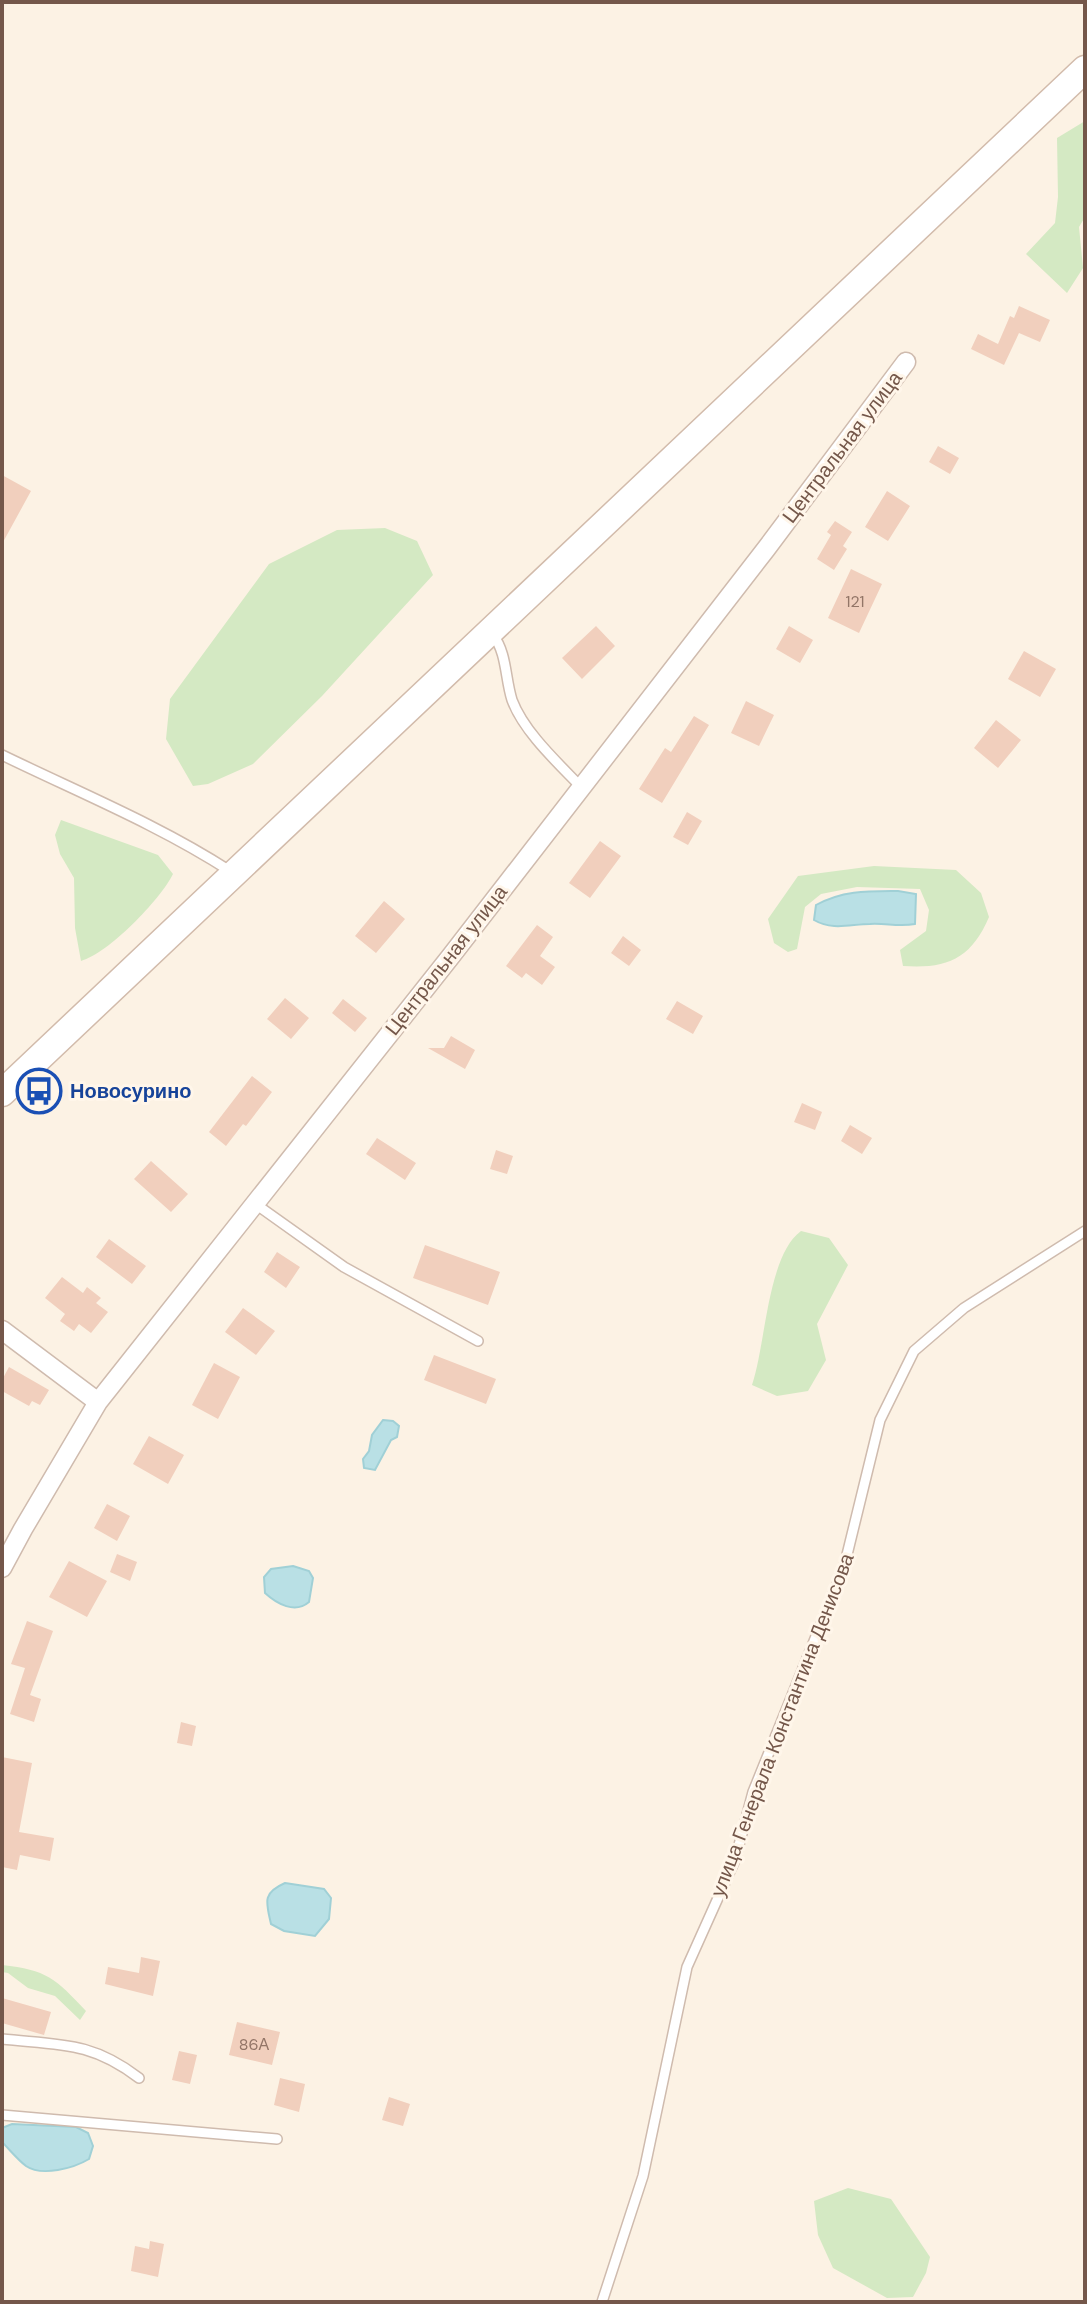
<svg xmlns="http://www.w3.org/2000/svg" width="1087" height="2304" font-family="'DM Sans',sans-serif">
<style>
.green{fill:#d4e9c3}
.water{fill:#b9e0e5;stroke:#a0d0d6;stroke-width:2}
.building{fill:#f1cfbd}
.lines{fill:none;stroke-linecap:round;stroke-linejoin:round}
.lane-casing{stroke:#cfbbae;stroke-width:12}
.street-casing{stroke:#cfbbae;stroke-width:21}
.secondary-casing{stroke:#d2bbab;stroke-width:29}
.lane{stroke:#fff;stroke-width:9}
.street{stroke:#fff;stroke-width:18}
.secondary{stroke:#fff;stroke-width:26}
.labels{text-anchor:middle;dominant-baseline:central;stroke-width:6;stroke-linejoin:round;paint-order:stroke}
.number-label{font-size:16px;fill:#937567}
.street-label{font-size:20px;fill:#74574a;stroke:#fff6ea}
.transit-label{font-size:20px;font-weight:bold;fill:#164399;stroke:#fff6ea;text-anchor:start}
</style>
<rect width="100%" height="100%" fill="#fcf2e4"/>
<path class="green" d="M1085,121V217L1079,227L1083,268L1067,293L1026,254L1055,223L1058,197L1057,138Z
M385,528L417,541L433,575L322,696L253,764L208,784L193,786L166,739L170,699L269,564L337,530Z
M61,820L158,855L173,874C160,900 109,953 81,961L75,928L74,878L60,854L55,835Z
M874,866L956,870L981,893L989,917C971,959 947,969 903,966L900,950L926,931L929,910L920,889L857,887L821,894L805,907L797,949L788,952L774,943L768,919L798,876Z
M801,1231L829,1238L848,1265L817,1324L826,1360L808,1391L777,1396L752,1385C766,1344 767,1256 801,1231Z
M2,1965C47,1970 55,1978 86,2011L80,2020L55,1996L28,1988L8,1973L2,1972Z
M848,2188L891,2199L930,2257L926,2273L913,2297L887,2298L833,2268L818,2235L814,2201Z"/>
<path class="water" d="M898,891L916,894L915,924C899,927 886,923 870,924C851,924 833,931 814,920L816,905C843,890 869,891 898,891Z
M383,1420L393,1421L399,1426L397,1437L391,1440L375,1470L364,1468L363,1459L369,1451L372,1435Z
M293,1566L309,1571L313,1578L309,1602C295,1614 277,1604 265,1593L264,1577L271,1569Z
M285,1883L324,1889L331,1898L329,1919L315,1936L284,1931L271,1924C266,1902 262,1893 285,1883Z
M12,2124L76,2127L88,2133L93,2146L89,2159C74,2168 42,2177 26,2166C17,2159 10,2150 2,2142V2128Z"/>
<path class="building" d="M1019,306L1050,320L1040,342L1019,333L1004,365L971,349L978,334L998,344L1010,316L1014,318Z
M938,446L959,458L950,474L929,462Z
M2,475L31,491L2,544Z
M887,491L910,506L888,541L865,527Z
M835,521L852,532L843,546L847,549L834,570L817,559L831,535L827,532Z
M851,569L882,584L859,633L828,618Z
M596,626L615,646L582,679L562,658Z
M789,626L813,640L800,663L776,649Z
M1024,651L1056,669L1040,697L1008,679Z
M746,701L774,715L759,746L731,733Z
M694,716L709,725L662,803L639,789L665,748L671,752Z
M996,720L1021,740L998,768L974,748Z
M687,812L702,821L688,845L673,837Z
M600,841L621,856L590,898L569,883Z
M384,901L405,919L376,953L355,936Z
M537,925L553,937L540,956L555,967L542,985L526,973L522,978L506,966Z
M623,936L641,950L629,966L611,953Z
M285,998L309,1018L291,1039L267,1019Z
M343,999L367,1018L355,1032L332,1013Z
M677,1001L703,1016L693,1034L666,1019Z
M451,1036L475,1050L465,1069L428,1048H444Z
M252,1076L272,1092L246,1126L243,1124L226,1146L209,1132Z
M802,1103L822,1112L815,1130L794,1122Z
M850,1125L872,1138L862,1154L841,1141Z
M377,1138L416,1163L405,1180L366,1154Z
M496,1150L513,1156L507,1174L490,1169Z
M151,1161L188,1194L171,1212L134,1179Z
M109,1239L146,1266L132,1284L96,1257Z
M425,1245L500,1272L488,1305L413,1278Z
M277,1252L300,1267L286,1288L264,1272Z
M62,1277L83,1293L87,1287L101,1298L96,1303L108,1312L91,1333L79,1324L74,1331L60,1321L65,1314L45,1298Z
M243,1308L275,1331L256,1355L225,1332Z
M434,1355L496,1379L486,1404L424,1380Z
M214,1363L240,1377L218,1419L192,1405Z
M9,1367L49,1390L40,1405L32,1401L29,1406L2,1391V1380Z
M149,1436L184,1455L168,1484L133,1464Z
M107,1504L130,1516L117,1541L94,1528Z
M117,1554L137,1562L130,1581L110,1572Z
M69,1561L107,1581L87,1617L49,1597Z
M27,1621L53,1631L30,1695L41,1699L34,1722L10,1714L25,1668L11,1664Z
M181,1722L196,1726L192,1746L177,1743Z
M2,1757L32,1763L19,1832L54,1838L50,1861L20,1855L17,1870L2,1867Z
M141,1957L160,1961L153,1996L105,1984L108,1967L139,1973Z
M2,1998L51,2012L44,2035L2,2023Z
M237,2022L280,2032L272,2065L229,2055Z
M179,2051L197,2055L190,2084L172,2080Z
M280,2078L305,2084L299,2112L274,2105Z
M389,2097L410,2104L403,2126L382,2120Z
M150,2241L164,2244L158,2277L131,2271L135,2246L149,2249Z"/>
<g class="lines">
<g class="lane-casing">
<path id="lane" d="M493,635C507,653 505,678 512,700C524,732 558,763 581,787
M2,755C78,792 159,825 230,871
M254,1203L344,1267L478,1341
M2,2039C59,2045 91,2041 139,2078
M2,2115L277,2139
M602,2302L643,2176L687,1967L735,1860L753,1792L844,1567L880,1420L914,1351L964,1308L1085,1231"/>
</g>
<g class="street-casing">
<path id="street" d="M2,1330L98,1402
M2,1568L23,1529L98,1402L451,956L766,549L906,362"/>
</g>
<g class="secondary-casing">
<path id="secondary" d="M2,1093L1085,69"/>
</g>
<use href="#lane" class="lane"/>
<use href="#street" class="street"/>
<use href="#secondary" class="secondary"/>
</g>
<defs>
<g id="bus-ring" transform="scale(2.3)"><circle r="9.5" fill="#fff6ea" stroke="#1a4fb4" stroke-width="1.5"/><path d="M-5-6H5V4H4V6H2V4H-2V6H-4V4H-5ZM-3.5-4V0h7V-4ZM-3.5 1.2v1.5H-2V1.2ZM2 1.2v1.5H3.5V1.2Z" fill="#1a4fb4"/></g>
</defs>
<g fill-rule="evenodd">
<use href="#bus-ring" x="39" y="1091"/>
</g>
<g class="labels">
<g class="number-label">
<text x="855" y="601">121</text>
<text x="254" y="2044">86А</text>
</g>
<g class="street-label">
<text transform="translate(842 447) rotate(-53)">Центральная улица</text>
<text transform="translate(446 960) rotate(-52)">Центральная улица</text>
<text transform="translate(782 1725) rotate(-69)">улица Генерала Константина Денисова</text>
</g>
<g class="transit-label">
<text x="70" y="1091">Новосурино</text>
</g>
</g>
<rect width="1087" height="2304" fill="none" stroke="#74574a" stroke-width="8"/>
</svg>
